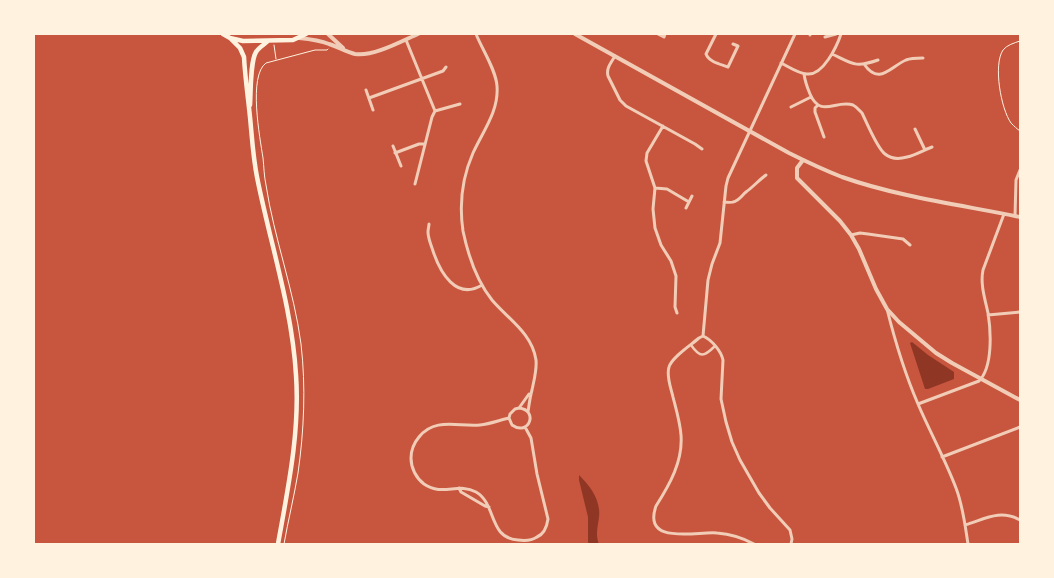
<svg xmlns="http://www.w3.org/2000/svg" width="1054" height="578" font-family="'Titillium Web',sans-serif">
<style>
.water{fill:#8f3625}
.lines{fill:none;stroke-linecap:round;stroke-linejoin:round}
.path{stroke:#fff3e0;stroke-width:1}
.pedestrian{stroke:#f1ccb7;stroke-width:2.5}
.minor{stroke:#f1ccb7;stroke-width:3}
.tertiary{stroke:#f1ccb7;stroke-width:4}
.secondary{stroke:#fff3e0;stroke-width:4.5}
</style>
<rect width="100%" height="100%" fill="#c8553d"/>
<path class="water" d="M912,342L928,355L954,372V379L928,389H925L910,343Z
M579,475C590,486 601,500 599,517C598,526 595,535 599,544H589L588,542V517L579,480Z"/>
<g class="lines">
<path class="path" d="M1020,41C1014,43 1007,45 1003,50C993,65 1001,109 1011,123C1014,126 1017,129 1020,131
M274,45L276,59
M284,544C288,521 294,497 298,473C304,431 306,387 301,344C294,290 274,238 266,185C264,176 264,167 263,158C260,138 248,76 266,63L315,50H327L328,49"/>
<path class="pedestrian" d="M691,345C700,358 704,357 715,346"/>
<path class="minor" d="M476,34C482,49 496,70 497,86C499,111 483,131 473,153C462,178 459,204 463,231C468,255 476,280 492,300C508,319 532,333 536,360C537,370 534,380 532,390C530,397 529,405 528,412
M658,34L664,37L665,34
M716,34L706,54C709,62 720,64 728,67L738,46L733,44
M810,35V34
M825,37L836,34
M406,40L435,111
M832,54C853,64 855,68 878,60
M615,56C611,63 606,68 608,76L620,100L626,106L695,144L702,149
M781,63C789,67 799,74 807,74C823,76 837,46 841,34
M864,64C879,86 890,67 906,60C911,58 917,58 923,58
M804,74C805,81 807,87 810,94C821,119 836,99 853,105C857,107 859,110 862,113C867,123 877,148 885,154C891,159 900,159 907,157C916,155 924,150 932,147
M366,90L373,110
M369,98L443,71L446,67
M818,105L815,108V112L824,137
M791,107L811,97
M663,126L647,153L646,161L655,188L653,209L655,228L661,245L671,261L676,276L675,307L677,313
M915,129L925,150
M393,146L401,166
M395,153L419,144H425
M415,184L432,117L435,111L460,104
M655,188L667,189L689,202
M724,202C726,202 732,203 733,202C739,201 742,195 746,192C753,187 759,180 766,175
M686,208L692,196
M1015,216L1016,180L1020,170
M429,224C429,226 428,229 428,232C428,238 431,245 433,251C440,272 456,301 482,285
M851,235L860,233L868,234L903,239L910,245
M887,309C895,341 905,374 918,404C930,432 945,459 956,488C963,506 965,525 968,544
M988,315L1020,312
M703,336L708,280L712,264L720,243L726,186L728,178L795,34
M703,336L699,338C691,345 672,357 669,367C666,376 671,388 673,397C676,409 680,422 681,435C683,461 670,484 656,506C642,546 697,531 717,533C730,534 743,538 754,544
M703,336C712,340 721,351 723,360L721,399L726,422L732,442L740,460L759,493L770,508L790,530L792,539L791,544
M918,404L979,381C993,367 991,331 988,313C985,299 980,284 983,270L1004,214
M519,408C539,410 529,437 512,425L509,418L510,414L515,409L519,408L529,394
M509,418C500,420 490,424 480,425C458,427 435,417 419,437C414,443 411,450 411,458C411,468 416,478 424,484C443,497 458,482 476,492C497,504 488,538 518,540C525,541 531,541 537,537C544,534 547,526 548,519L537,474L531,438L525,427
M942,457L1020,427
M459,488L461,492L485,506L489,507
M965,525C985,519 1000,509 1020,520"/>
<path class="tertiary" d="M328,34L343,48
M575,34L789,153C807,162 824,170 842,177C899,197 961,205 1020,217
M299,38C309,39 319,40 329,44C338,47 347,52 355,54C373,57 402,41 418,34
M803,160L797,168V178L840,221L851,235L859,249L876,289L887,309L899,322L936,353L952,363L1020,400"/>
<path class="secondary" d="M223,34L230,38L243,41L293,40L306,34
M230,38L240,48L244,57C245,77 248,97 250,117C252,137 253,157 257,177C270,243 292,307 296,375C300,432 288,488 278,544
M250,105C251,92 250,62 256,52C259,47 264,45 268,41"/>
</g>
<rect width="1054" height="578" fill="none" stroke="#fff3e0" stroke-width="70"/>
</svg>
